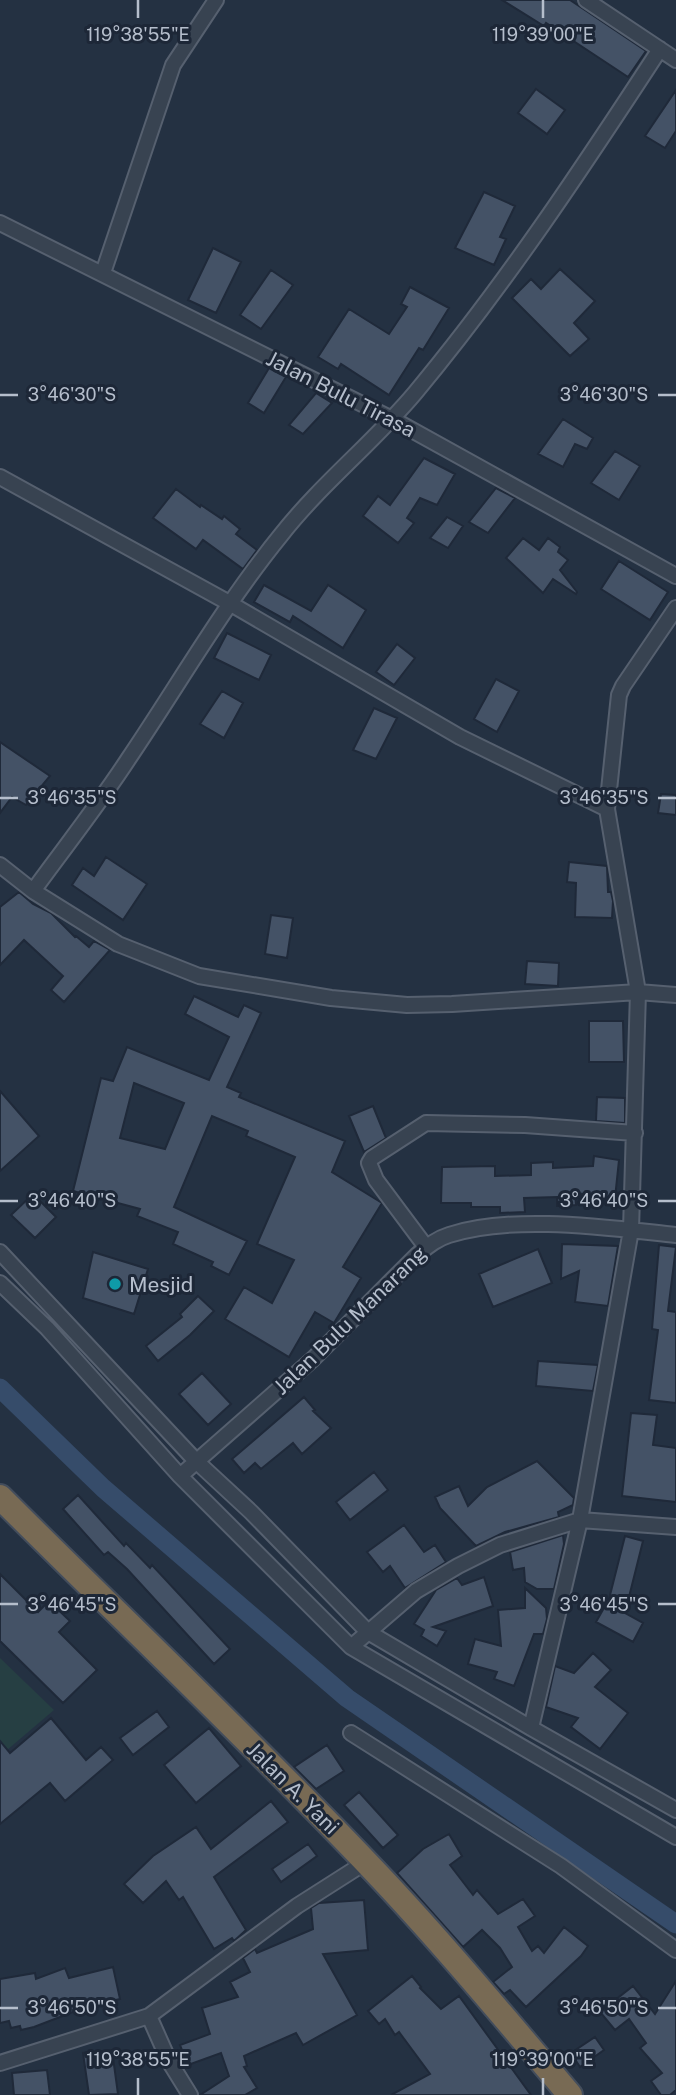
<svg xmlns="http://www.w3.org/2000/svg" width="676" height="2095" font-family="'Public Sans',sans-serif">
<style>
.green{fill:#263f43}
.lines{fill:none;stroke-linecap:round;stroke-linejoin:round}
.canal{stroke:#364c6a;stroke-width:19}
.building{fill:#445266;stroke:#1f2939;stroke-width:2;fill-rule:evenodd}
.street-casing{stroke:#56606f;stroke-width:18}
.highway-casing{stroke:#434d5c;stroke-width:28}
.street{stroke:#384351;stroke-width:14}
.highway{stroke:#786a54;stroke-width:24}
.ticks{fill:none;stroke:#b5becc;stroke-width:2.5}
.culture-dot{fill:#0f9aa8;stroke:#1d2737;stroke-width:2.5}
.labels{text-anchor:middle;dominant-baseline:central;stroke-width:6;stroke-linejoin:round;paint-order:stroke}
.street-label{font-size:21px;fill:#b5becc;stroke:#1d2737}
.poi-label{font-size:21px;fill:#b5becc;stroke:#1d2737;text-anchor:start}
.ticks-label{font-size:18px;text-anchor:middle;fill:#b5becc;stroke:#1d2737;stroke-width:6;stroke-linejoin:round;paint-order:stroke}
</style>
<rect width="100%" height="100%" fill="#243142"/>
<path class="green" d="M0,1658L54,1710L0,1756Z"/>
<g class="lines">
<path class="canal" d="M0,1388L103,1488L347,1698L676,1924"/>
</g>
<path class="building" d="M502,0H570L646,51L628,77L546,23L544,26Z
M536,89L565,110L547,134L518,113Z
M676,90V131L665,148L645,136Z
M484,192L515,206L500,237L506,239L494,265L455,248Z
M213,248L241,262L216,313L188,300Z
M560,269L595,301L574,323L589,339L570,356L512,298L531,279L541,289Z
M271,270L293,285L261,329L240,315Z
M410,287L449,308L423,350L419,348L389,395L341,364L338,369L318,357L349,309L389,334L407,307L401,304Z
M269,368L286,377L264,413L248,403Z
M316,393L332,403L303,434L289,425Z
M563,419L593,438L587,449L575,444L563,467L538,454Z
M615,451L640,466L619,500L591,483Z
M424,458L455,474L437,505L420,498L407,518L414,523L398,543L363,516L378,496L390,505Z
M496,488L515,498L488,533L469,522Z
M176,489L200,507L201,505L222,519L224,516L240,529L236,534L257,550L243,569L203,540L196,549L153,518Z
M447,517L463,526L448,548L430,538Z
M523,538L539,550L548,538L560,547L558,552L568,560L560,570L577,592L576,594L553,579L543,593L506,558Z
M619,561L668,592L650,620L601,589Z
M264,585L311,611L328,585L366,610L343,648L293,616L290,622L254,602Z
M227,633L271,655L259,680L214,658Z
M397,644L415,658L394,685L376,672Z
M496,679L519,691L497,732L474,719Z
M222,691L243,703L224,738L200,724Z
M374,708L397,718L376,759L353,750Z
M0,742L50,776L26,805L12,797L0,813Z
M661,794L676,795V815L658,813Z
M106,857L147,884L123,920L72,885L83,868L94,876Z
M569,862L607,866L608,892H611L613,901L612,918L575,917L576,883L567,882Z
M19,892L33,904L51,913L75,937L76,936L89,947L94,941L110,950L64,1002L51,990L63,976L24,940L0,965V907Z
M271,915L293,918L287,958L265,954Z
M527,961L559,963L558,986L525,984Z
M194,996L238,1017L244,1005L261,1013L227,1087L241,1093L239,1097L345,1141L332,1172L382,1203L343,1267L361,1278L334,1323L315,1312L289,1357L225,1319L244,1287L272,1303L294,1260L257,1244L295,1157L246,1136L248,1131L212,1116L174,1207L247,1241L229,1275L211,1266L213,1262L173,1244L178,1232L137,1216L140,1209L73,1191L101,1078L113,1081L127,1047L209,1080L229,1037L185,1014ZM134,1083L184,1103L165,1149L120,1138Z
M589,1021H623L624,1062H589Z
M0,1091L39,1136L0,1171Z
M597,1097L625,1098V1123L596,1121Z
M373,1106L386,1138L364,1152L349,1116Z
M594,1156L619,1160L615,1198L575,1193L576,1205L557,1206V1197L524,1198L525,1212L500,1213V1207H471V1203H441L442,1167L495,1166V1176L531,1175V1163L553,1162V1168L593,1166Z
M33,1194L56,1217L35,1238L11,1215Z
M562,1244L618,1246L608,1306L575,1302L579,1271L561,1279Z
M659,1245L676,1247L668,1311L676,1312V1403L649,1400L658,1330L652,1329Z
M538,1249L552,1283L493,1307L479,1274Z
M93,1252L148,1269L134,1314L83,1298Z
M198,1296L214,1311L190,1335L158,1361L146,1346L182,1317L180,1314Z
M538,1361L598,1365L593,1391L536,1386Z
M202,1373L231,1404L208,1425L179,1394Z
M304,1397L315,1410L313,1411L331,1428L302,1454L293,1443L261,1469L255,1463L244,1473L232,1459Z
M631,1413L657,1415L653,1445L676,1448V1502L622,1496Z
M537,1461L574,1498L573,1505L558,1512L559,1517L505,1532L476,1546L440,1508L435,1497L459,1486L468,1506L487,1487Z
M374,1472L388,1490L350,1520L336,1502Z
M78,1495L124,1546L126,1543L150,1568L152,1565L230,1649L214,1664L127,1569L108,1552L104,1555L63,1509Z
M404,1525L424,1552L435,1545L446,1562L405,1588L390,1566L383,1572L367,1552Z
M563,1535L564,1544L554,1589H537L525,1582L524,1568L513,1570L510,1552Z
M625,1536L643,1541L625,1613L643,1623L633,1642L596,1622L609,1599Z
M0,1574L38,1612L49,1601L70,1621L59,1632L97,1670L63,1703L0,1641Z
M484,1577L493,1606L433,1627L446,1631L437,1646L421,1636L424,1630L414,1624L436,1590L457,1578L462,1585Z
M525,1588L546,1608L547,1619L543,1634H534L514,1686L494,1679L497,1672L468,1664L475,1639L501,1646L498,1610L525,1608Z
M593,1653L611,1670L595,1687L628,1713L600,1749L571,1727L578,1718L546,1707L555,1666L574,1673Z
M157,1711L169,1727L133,1755L120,1738Z
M51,1718L86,1760L101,1747L113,1760L65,1801L50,1783L0,1824V1741L10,1753Z
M209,1728L241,1766L196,1803L164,1765Z
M327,1745L344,1771L316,1789L294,1767Z
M359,1792L398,1835L383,1848L344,1805Z
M271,1801L288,1822L214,1877L246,1930L234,1941L232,1938L214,1949L183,1897L179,1900L166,1881L143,1903L124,1884L153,1856L196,1827L211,1849Z
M449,1834L462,1856L450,1865L473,1895L477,1890L498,1914L523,1899L535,1916L518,1927L532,1951L538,1946L544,1953L564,1927L588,1946L581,1956L526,2007L510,1990L504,1994L493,1982L512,1967L500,1948L482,1930L463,1947L397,1873L423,1849Z
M308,1844L317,1856L281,1882L272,1869Z
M364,1900L368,1950L323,1954L357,2015L303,2045L296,2033L244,2056L247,2066L244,2067L257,2088L245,2095H200L229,2076L221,2053L188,2065L180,2045L210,2034L202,2008L238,1997L230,1982L250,1972L243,1958L255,1949L257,1953L313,1929L311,1908L319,1903Z
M113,1967L120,1999L86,2007L34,2027L21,2030L20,2026L11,2028L9,2021L0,2023V1979L35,1973L36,1979L65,1968L69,1978Z
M412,1976L421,1987L420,1988L441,2009L459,1996L531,2095H391L430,2074L399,2032L395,2035L385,2019L379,2024L368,2011Z
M676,1981V2090L670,2095H661L651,2081L662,2073L640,2048L646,2043L629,2019L615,2030L600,2012L633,1986L655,2014Z
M595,2037L604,2050L580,2067L571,2053Z
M112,2050L118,2094L89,2095L83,2053Z
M47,2070L50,2095H14L12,2073Z"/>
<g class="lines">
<g class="street-casing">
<path id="street" d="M586,0L676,60
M0,223L392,419L676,576
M103,273L173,65L216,0
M0,477L231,604L460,737L607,809L638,992L631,1230L580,1520L531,1728
M607,809L619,695L623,686L676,608
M0,865L33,891L118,944L199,976L331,998L407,1005L452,1004L638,992L676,995
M33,891C65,847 99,804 129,758C179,684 224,605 281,535C321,484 373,443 415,393C505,285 583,167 660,49
M426,1247L376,1180L369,1163L372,1158L426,1123L525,1125L635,1133
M0,1252L196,1461L251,1512L368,1632L531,1728L676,1810
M0,1283L47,1328L180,1476L351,1647L676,1837
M180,1476L313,1359L417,1255C427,1247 436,1239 449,1235C513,1214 609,1228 676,1235
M351,1647L416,1591L458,1566L500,1545L580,1520L676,1527
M351,1733L561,1866L676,1950
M149,2016L169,2061L190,2095
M0,2063L149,2016L297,1906L366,1862"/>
</g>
<g class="highway-casing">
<path id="highway" d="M0,1497C121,1618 246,1736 364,1860C436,1935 502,2015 570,2095"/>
</g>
<use href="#street" class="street"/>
<use href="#highway" class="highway"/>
</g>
<path class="ticks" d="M138,0V18M543,0V18M0,395H18M658,395H676M0,798H18M658,798H676M0,1201H18M658,1201H676M0,1604H18M658,1604H676M0,2008H18M658,2008H676M138,2078V2095M543,2078V2095"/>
<circle class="culture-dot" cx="115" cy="1284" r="7"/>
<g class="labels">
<g class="street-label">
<text transform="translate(341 394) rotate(27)">Jalan Bulu Tirasa</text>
<text transform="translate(350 1320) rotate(-44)">Jalan Bulu Manarang</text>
<text transform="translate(293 1788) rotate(45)">Jalan A. Yani</text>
</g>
<g class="poi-label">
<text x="129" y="1284">Mesjid</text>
</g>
</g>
<g class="ticks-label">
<text x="138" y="41">119°38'55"E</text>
<text x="543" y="41">119°39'00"E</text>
<text x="72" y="401">3°46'30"S</text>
<text x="604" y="401">3°46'30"S</text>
<text x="72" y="804">3°46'35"S</text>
<text x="604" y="804">3°46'35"S</text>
<text x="72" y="1207">3°46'40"S</text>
<text x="604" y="1207">3°46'40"S</text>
<text x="72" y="1611">3°46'45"S</text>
<text x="604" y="1611">3°46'45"S</text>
<text x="72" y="2014">3°46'50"S</text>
<text x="604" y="2014">3°46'50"S</text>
<text x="138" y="2066">119°38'55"E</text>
<text x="543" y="2066">119°39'00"E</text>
</g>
</svg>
